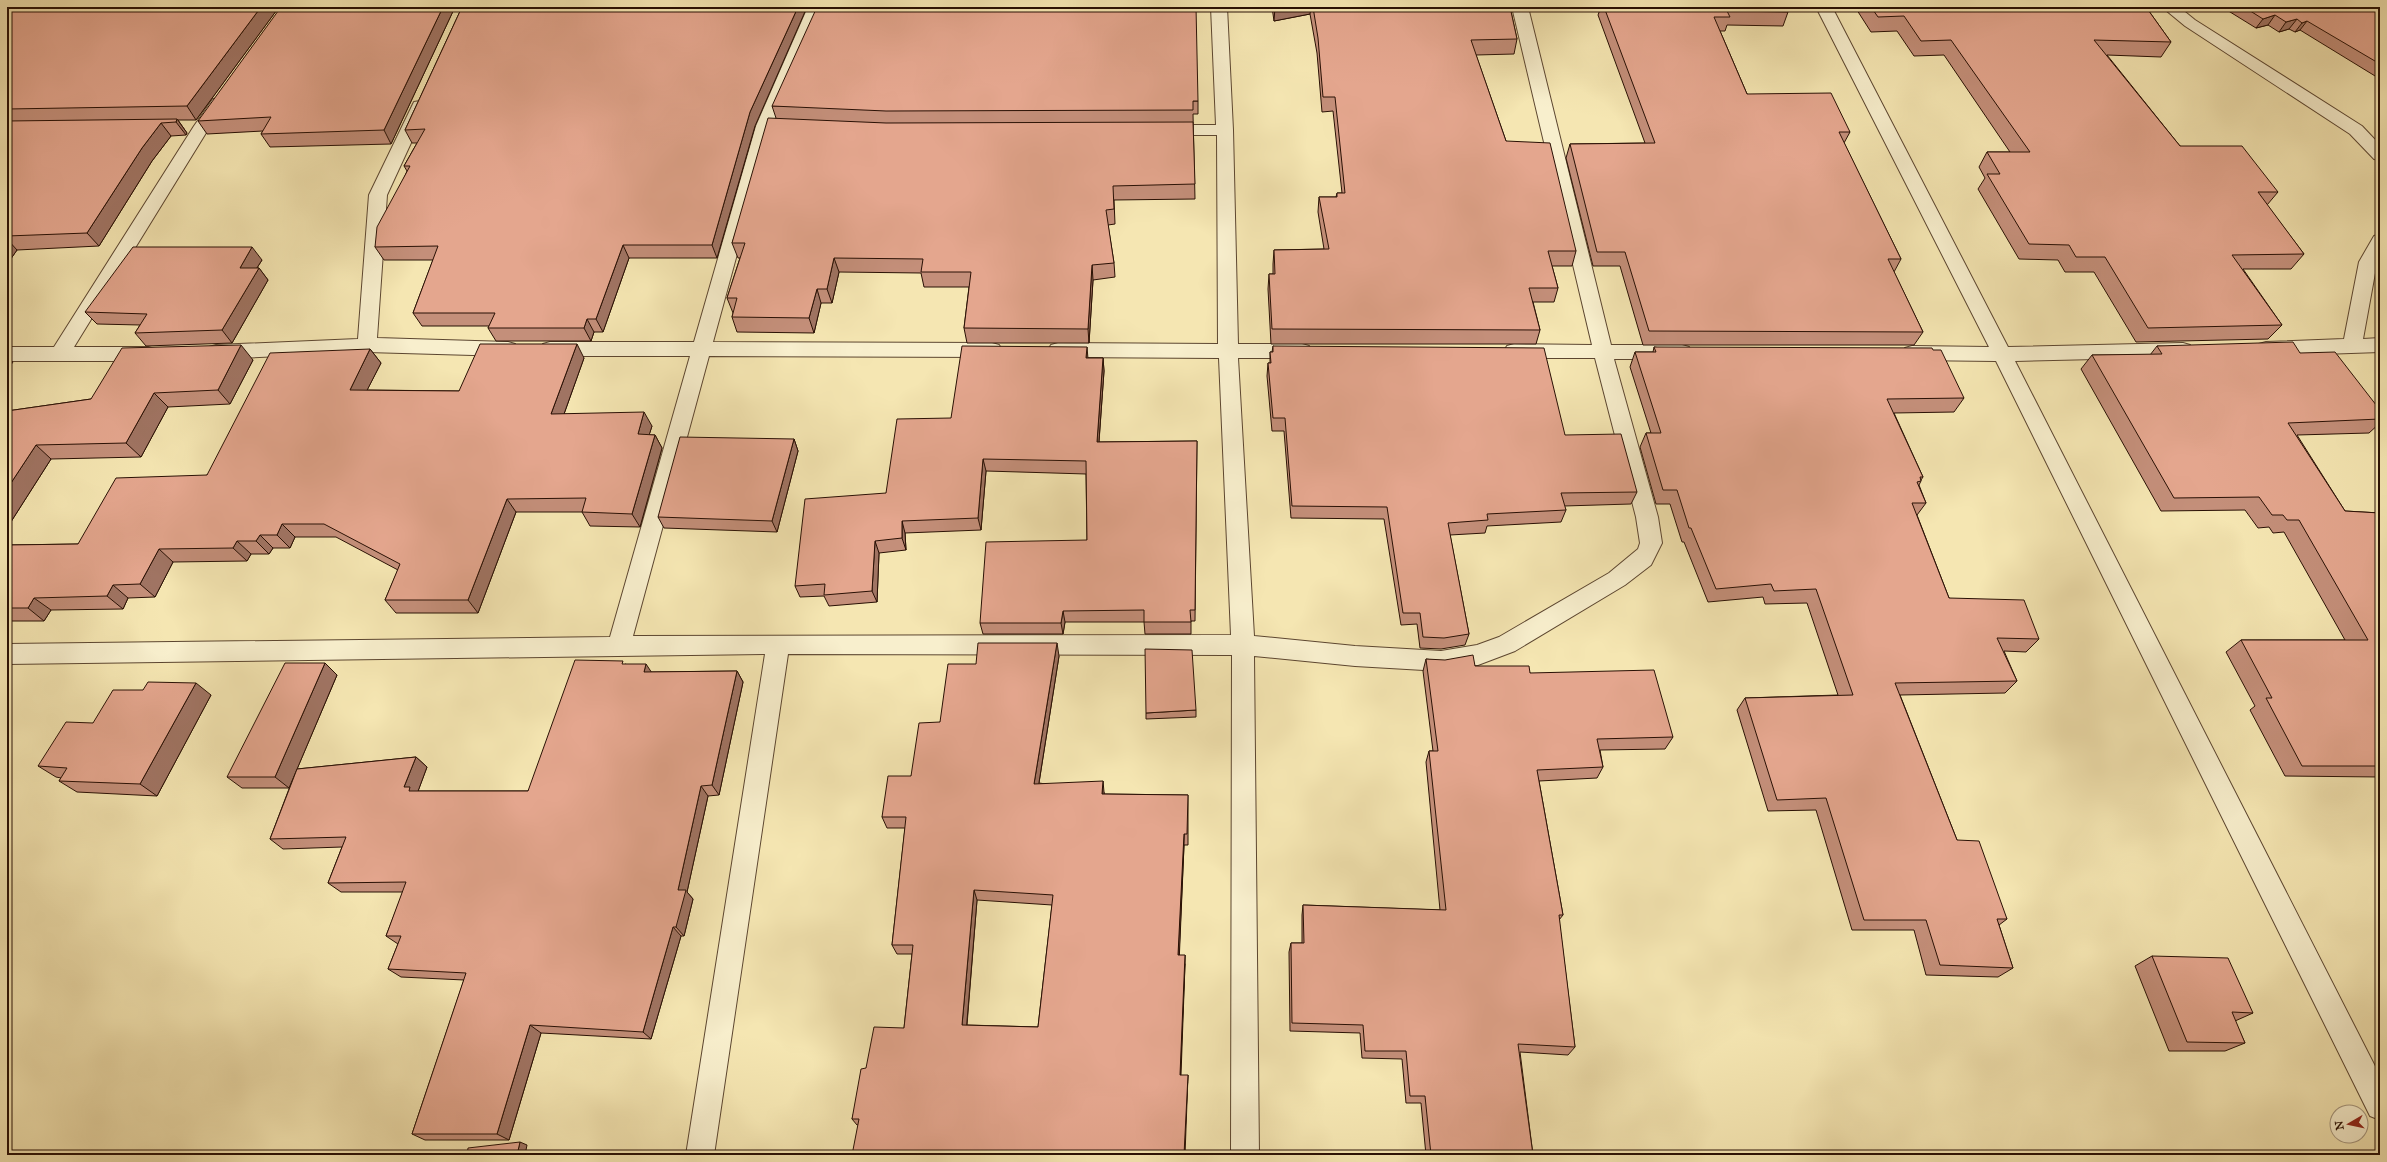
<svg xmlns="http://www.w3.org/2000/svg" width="2387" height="1162" font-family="'IM FELL Great Primer',serif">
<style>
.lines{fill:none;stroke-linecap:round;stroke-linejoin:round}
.minor-casing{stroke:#5c4630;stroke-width:2}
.minor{fill:#f8efcd;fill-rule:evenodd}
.wall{fill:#c48f7a;stroke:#291004;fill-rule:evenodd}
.shaded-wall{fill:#a07463;stroke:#291004}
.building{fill:#e4a68e;stroke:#291004;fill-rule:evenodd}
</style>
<rect width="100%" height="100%" fill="#f5e6b2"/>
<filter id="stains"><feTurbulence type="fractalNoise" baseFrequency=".005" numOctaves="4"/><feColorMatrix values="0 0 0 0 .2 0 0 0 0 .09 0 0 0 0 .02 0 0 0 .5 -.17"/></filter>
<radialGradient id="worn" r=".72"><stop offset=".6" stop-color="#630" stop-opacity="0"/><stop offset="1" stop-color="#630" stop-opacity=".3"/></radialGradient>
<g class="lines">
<g class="minor-casing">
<path id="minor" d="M808,7H824L772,126L713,342L992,343L999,345L1002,350L999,355L992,357L709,356L633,636L1231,635L1219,358L1058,357L1051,355L1048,350L1051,345L1058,343L1218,344L1217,135H1164L1158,134L1156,130L1158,126L1164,125H1216L1211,7H1227L1233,130L1238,344H1302L1309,346L1312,351L1309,356L1302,358H1238L1254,636L1355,646L1441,651L1477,645L1499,637L1609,573L1638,549L1640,543L1636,517L1595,358H1514L1507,356L1504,351L1507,346L1514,344L1592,345L1512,7H1528L1611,345H1682L1689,347L1692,352L1689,357L1682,359H1614L1658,517L1662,543L1651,565L1625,585L1515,651L1478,665L1441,671L1355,666L1254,656L1259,1155H1231L1232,655L788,654L714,1155H686L765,654L7,664V644L610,637L690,356H550L543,354L540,349L543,344L550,342H694L756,126Z
M1816,7H1832L2008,347L2183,343L2190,345L2193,350L2190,355L2183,357L2015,361L2380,1076V1120L2370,1116L1996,361L1912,360L1905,358L1902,353L1905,348L1912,346L1989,347Z
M2162,7H2179L2195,20L2362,126L2380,145V160L2374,159L2350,134L2185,26Z
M219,98L225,99L227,103L209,128L74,347H148L155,349L158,354L155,359L148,361H7V347H54L194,126L213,99Z
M420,101L426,102L428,106L387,195L377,338L508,342L515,344L518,349L515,354L508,356L367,352L216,359L209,357L206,352L209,347L216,345L358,339L369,195L412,106L414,102Z
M2380,234V257L2377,262L2363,339L2380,338V352L2266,356L2259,354L2256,349L2259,344L2266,342L2344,339L2359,262L2374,236Z"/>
</g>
<use href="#minor" class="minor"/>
</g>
<path class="wall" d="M7,7H279L196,120H178L187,133L186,135L171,136L152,161L99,246L17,250L10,260H7Z
M455,7L391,144L270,147L261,134L263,131L207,134L198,121Z
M462,7L755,126L717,258H629L603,332H594L591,341H496L488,328L489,326H422L413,313L433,260H384L375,247L407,171L404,166L417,143H412L405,130Z
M1272,7H1510L1517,39L1514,54L1476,55L1506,141L1576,251L1572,266H1552L1558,288L1554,302H1533L1540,330L1536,344H1271L1268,289L1269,274H1273V264L1274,250L1324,249L1318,212L1319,197H1336L1337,193H1342L1333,111L1322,112L1317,53L1310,14L1274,21Z
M1601,7H1787L1788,12L1783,26L1727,25L1725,31H1720L1747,94L1850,132L1844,143L1901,259L1894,272L1923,332L1914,345H1643L1620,266H1593L1566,158L1570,144L1645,143L1598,15Z
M1855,7H2146L2171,42L2161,57L2107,55L2180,146L2278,192L2267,205L2304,254L2291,269H2243L2282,325L2268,339L2136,342L2094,272H2065L2058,260L2019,259L1978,189L1985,178L1979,167L1987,152H2010L1944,55L1914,56L1897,31L1871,32Z
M2222,7H2380V79L2300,30L2295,32L2289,29L2279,32L2268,25L2256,28Z
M1198,101V114H1193L1195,199L1114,200L1115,224L1108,225L1114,263L1115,277L1093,280L1089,343H967L964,328L969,287H924L921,273L839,272L832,303H821L814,333L737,332L732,317L733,313L727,298L740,258H738L732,243L776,118L772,106Z
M262,260L257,268H259L268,280L232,343L146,346L135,333L140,325L97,324L85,312Z
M1273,346L1565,435L1637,492L1631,504L1564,506L1566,510L1561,522L1487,526L1485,533L1450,535L1469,634L1465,645L1441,649L1420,648L1417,624L1401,625L1384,519L1291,518L1284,431H1272L1267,376L1268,363H1270V352H1272Z
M2157,346L2300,353L2380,410V423L2369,433L2297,435L2345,511L2380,513V777L2285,776L2250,710L2255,706L2226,652L2241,640H2345L2284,532L2273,533L2269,527L2258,528L2245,510L2161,511L2081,369L2092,355H2150Z
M1654,347L1964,398L1954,412L1894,413L1923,477L1921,480V481L1919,485L1926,503L1917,515L1949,598L2039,639L2026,652L2004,651L2017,681L2005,693L1900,695L1957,840L2007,919L1999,925L2013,968L1998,977L1926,975L1914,930H1852L1816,810L1768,811L1737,710L1745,698L1838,695L1807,603L1765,604L1763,597L1708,602L1684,542H1682L1670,504H1656L1640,447L1646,433H1651L1630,367L1635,352H1653Z
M370,349L381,363L367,390L459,391L584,358L564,414L652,426L649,435H655L662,448L640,527L590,526L582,512H516L478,613H396L385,600L398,570L336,537H295L290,548H273L269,554H251L247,561L173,562L155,597L128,598L123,609L51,610L44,621H8L7,623V545L78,544L207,475Z
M1088,358H1103L1104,371L1099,442L1197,441L1195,621H1191V634H1145L1144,622H1065L1063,634H983L980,623L1087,540L1086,474L986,471L981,530L905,533L906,550L879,553L877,602L829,606L824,596L800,597L795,586L886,493L951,418Z
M253,360L230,404L168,407L141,457L51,459L7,528V411L91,399Z
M794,439L798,451L777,532L664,528L658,517Z
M1059,656L1039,783L1104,792V794L1188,795V845H1184L1179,955L1185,964L1181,1075L1188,1083L857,1125L852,1119L866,1068L904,1028L912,954H897L892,945L905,828H887L882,817L911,776L940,722L976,664ZM977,900L1052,905L1038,1027L967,1025Z
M1426,659L1475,666L1530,673L1673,737L1665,749L1600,750L1603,767L1597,778L1539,781L1563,915L1559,920L1575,1047L1568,1055L1520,1052L1533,1155H1426L1421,1103H1406L1402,1059L1362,1058L1360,1033L1290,1031L1289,952L1291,943H1302V915L1303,905L1440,910L1426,762L1429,751H1433L1423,671Z
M625,664L651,672L737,671L743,682L719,795L708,796L687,892L693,899L684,936H681L651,1039L541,1033L509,1140H425L412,1134L464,980L401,977L388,969L398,944L386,936L403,892H341L328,883L342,847L283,849L270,839L295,773L289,788H242L227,777L337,675L297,769L416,757L427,767L418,791H528Z
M211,695L157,796L77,792L59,781L61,778L56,777L38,766L93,723Z
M1196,710V717L1146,719V713Z
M2152,956L2253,1013L2235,1021L2245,1043L2225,1051H2169L2135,966Z"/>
<path class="shaded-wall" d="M261,7H279L196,120L187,106Z
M443,7H455L391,144L384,130Z
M798,7H807L755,126L717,258L712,245L750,112Z
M1275,7H1311L1310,14L1274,21Z
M2275,15L2268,25L2256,28L2263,19Z
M2297,19L2289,29L2279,32L2286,22Z
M2307,21L2300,30L2295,32L2302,23Z
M177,119L187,133L186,135L176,122Z
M161,123L171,136L152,161L99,246L87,233L142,148Z
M7,239L17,250L10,260L7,257Z
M623,245L629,258L603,332L596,319Z
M252,247L262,260L249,280L240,268Z
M834,258L839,272L832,303L827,289Z
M1092,265L1093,280L1089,343L1088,329Z
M259,268L268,280L232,343L222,330Z
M817,289L821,303L814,333L809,318Z
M587,319L594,332L591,341L584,328Z
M577,344L584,358L559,428L551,414Z
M241,345L253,360L230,404L218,390Z
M1087,347L1088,359L1086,358Z
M370,349L381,363L360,404L350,390Z
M7,357L13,362L7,370Z
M1103,358L1104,371L1098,454L1097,442Z
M154,393L168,407L141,457L126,443Z
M644,412L652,426L645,448L638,434Z
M655,435L662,448L640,527L632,514Z
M794,439L798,451L777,532L772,521Z
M36,445L51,459L7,528V489Z
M983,459L986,471L981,530L978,518Z
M507,499L516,512L478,613L468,600Z
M902,521L905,533L906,550L902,538Z
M282,524L295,537L290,548L277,535Z
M260,535L273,548L269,554L256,541Z
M237,541L251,554L247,561L233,548Z
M875,541L879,553L877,602L872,591Z
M159,549L173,562L155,597L140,584Z
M113,585L128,598L123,609L107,596Z
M34,598L51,610L44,621L28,608Z
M1063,611L1065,622L1063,634L1061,623Z
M1057,643L1059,656L1037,795L1034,784Z
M325,663L337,675L289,788L275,777Z
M646,664L654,676L644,672Z
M737,671L743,682L719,795L712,785Z
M196,683L211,695L157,796L140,784Z
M416,757L427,767L417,794L420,801L404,787Z
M1103,781L1104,792V806L1102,794Z
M701,786L708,796L687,892L693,899L684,936L676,927L678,890Z
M1184,834V845L1179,964L1178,955Z
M974,890L977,900L966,1033L962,1025Z
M673,927L681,936L651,1039L643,1032Z
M1185,955V964L1180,1083V1075Z
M530,1025L541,1033L509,1140L497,1134Z
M1188,1075L1185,1155H1184Z
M520,1142L527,1145L525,1155H517Z"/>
<path class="building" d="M7,7H261L187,106L7,109Z
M281,7H443L384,130L261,134L271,117L198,121Z
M462,7H798L750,112L712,245H623L596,319H587L584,328H488L495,313H413L438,246L375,247L377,227L410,166H404L425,129L405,130Z
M817,7H1196L1198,101H1193V110L886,111L772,106Z
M1313,7H1510L1517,39L1471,40L1506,141L1550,143L1576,251H1548L1558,288H1529L1540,330L1272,329L1269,274H1275L1274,250L1329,249L1319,197H1337V193H1345L1335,97H1323L1318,38Z
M1604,7H1786L1788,12L1727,11L1730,17H1714L1747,94L1831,93L1850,132H1839L1901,259H1888L1923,332L1649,331L1625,252H1597L1570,144L1655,143Z
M1871,7H2146L2171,42L2094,40L2180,146H2242L2278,192H2258L2304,254L2232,255L2282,325L2148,328L2105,257H2076L2069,245L2029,244L1987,174H2000L1987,152H2030L1951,40L1921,41L1904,16L1878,17Z
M2244,7H2380V64L2307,21L2302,23L2297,19L2286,22L2275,15L2263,19Z
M768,118L886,123L1193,122L1195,184L1113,186L1114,209L1106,210L1114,263L1092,265L1088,329L964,328L971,272H921L923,259L834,258L827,289H817L809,318L732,317L737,298H727L745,243H732Z
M177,119L176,122L161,123L142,148L87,233L7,236V121Z
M133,247H252L240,268H259L222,330L135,333L147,314L85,312Z
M2293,342L2300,353L2335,352L2380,410V419L2288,423L2345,511L2380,513V766H2302L2266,698H2272L2241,640H2368L2299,520H2287L2283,515H2272L2259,497L2174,498L2092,355L2162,354L2157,346Z
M480,344H577L551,414L644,412L638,434L655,435L632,514L582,512L586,498L507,499L468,600H385L400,564L324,524H282L277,535H260L256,541H237L233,548L159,549L140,584L113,585L107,596L34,598L28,608H7V545L78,544L116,478L207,475L270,353L370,349L350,390L459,391Z
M241,345L218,390L154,393L126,443L36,445L7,489V411L91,399L122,348Z
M962,346L1087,347L1086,358H1103L1097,442L1197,441L1195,610H1190L1191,622H1144V610L1063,611L1061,623H980L986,542L1087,540L1086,461L983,459L978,518L902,521V538L875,541L872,591L824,595L825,584L795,586L805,499L886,493L897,419L951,418Z
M1273,346L1544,348L1565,435L1621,434L1637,492L1561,493L1566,510L1487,514L1488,520L1448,523L1469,634L1444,638L1423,637L1420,613H1403L1387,507L1292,506L1285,418H1273L1268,363H1271L1270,352H1273Z
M1654,347L1932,348L1933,350H1941L1964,398L1887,399L1923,477H1920L1921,481L1917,482L1926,503H1912L1949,598L2024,600L2039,639L1997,638L2017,681L1895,683L1957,840L1979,841L2007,919H1997L2013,968L1940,965L1926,920H1864L1826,798L1777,800L1745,698L1853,695L1816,589L1774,591L1771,584L1716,589L1691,528H1689L1677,490H1663L1646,433H1661L1635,352H1656Z
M680,437L794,439L772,521L658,517Z
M978,643H1057L1034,784L1103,781L1102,794L1188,795L1187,834H1184L1178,955H1185L1180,1075H1188L1184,1155H852L859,1119H852L861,1069L866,1068L874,1027L904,1028L913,945H892L906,817H882L888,776H911L919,723L940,722L948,664H976ZM974,890L1053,895L1038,1027L962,1025Z
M1145,649L1192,650L1196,710L1146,713Z
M1473,655L1475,666H1529L1530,673L1654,670L1673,737L1597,739L1603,767L1537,770L1563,915H1559L1575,1047L1518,1044L1533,1155H1431L1425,1096H1410L1406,1051H1365L1363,1025L1292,1023L1291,943H1304L1303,905L1446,910L1429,751H1438L1426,659L1445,660Z
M575,660L623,661L622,664H646L644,672L737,671L712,785L701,786L678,890H686L676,927H673L643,1032L530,1025L497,1134H412L466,973L388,969L401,936H386L406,882L328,883L346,837L270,839L297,769L416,757L404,787H410L409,791H528Z
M285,663H325L275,777H227Z
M148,682L196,683L140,784L59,781L67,768L38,766L66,722L93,723L113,690H143Z
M2152,956L2228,958L2253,1013L2232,1012L2245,1043L2187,1042Z
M520,1142L517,1155H467L468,1148Z"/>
<rect width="2387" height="1162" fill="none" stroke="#f5e6b2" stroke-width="24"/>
<rect x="8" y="8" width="2371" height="1146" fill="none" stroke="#291004" stroke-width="2"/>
<rect x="12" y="12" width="2363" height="1138" fill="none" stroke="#291004"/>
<g transform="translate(2349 1124) rotate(261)"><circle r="19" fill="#f8efcd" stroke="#a5967d"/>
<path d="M0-3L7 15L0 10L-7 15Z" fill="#8f2418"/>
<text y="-6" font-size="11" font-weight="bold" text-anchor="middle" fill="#291004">N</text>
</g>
<rect width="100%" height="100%" filter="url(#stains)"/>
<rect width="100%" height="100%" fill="url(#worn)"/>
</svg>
